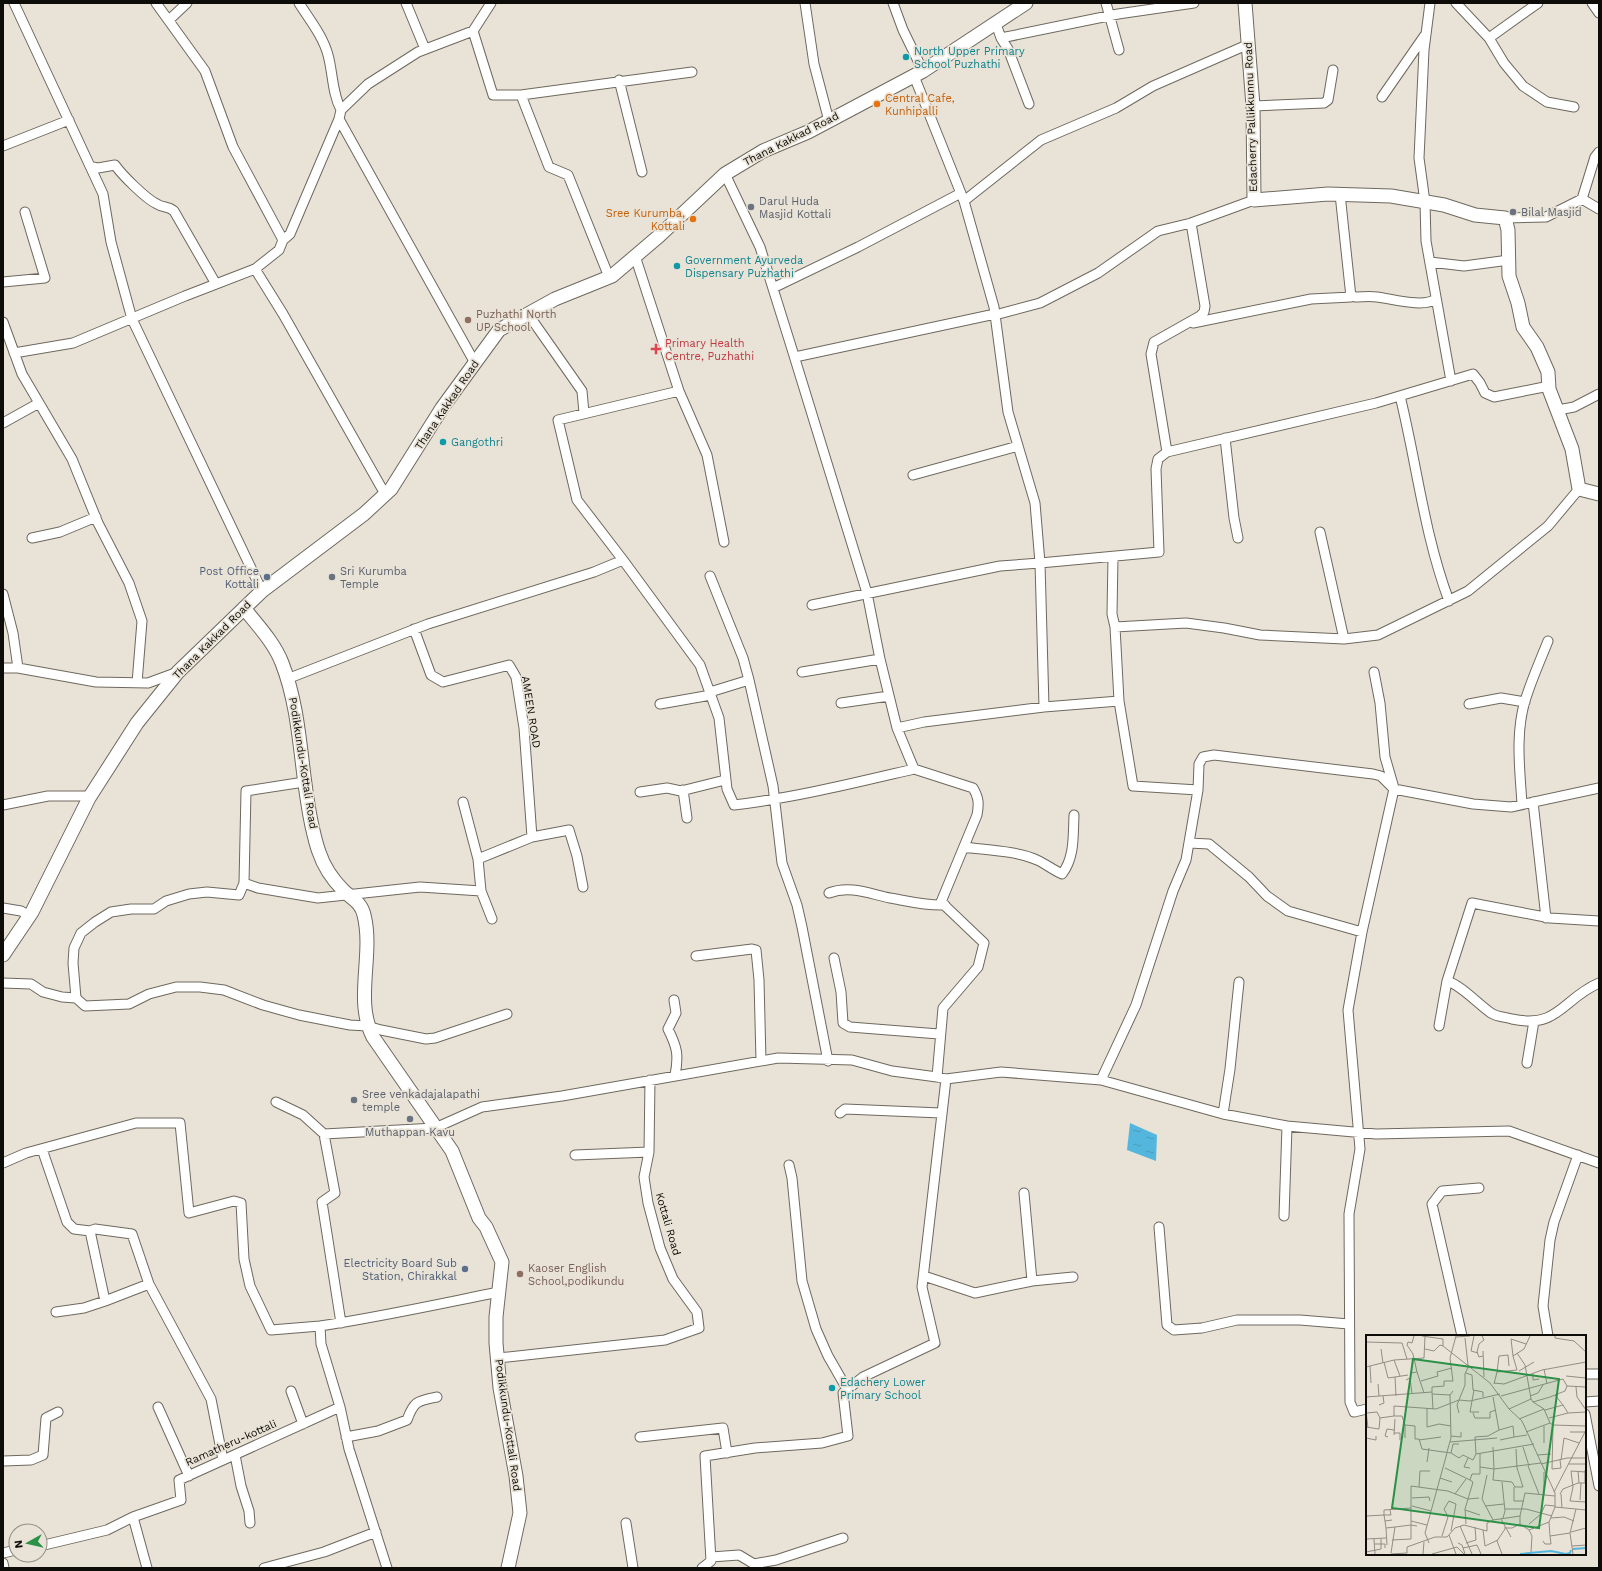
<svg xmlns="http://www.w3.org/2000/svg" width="1602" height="1571" font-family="'Work Sans',sans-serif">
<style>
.water{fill:url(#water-ripples)}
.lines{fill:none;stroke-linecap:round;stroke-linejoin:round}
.street-casing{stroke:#6e685e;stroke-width:11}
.secondary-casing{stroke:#6e685e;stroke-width:15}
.street{stroke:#fff;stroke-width:9}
.secondary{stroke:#fff;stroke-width:13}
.culture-dot{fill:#0f9aa8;stroke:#e9e3d7;stroke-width:1.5}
.food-dot{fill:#e8710a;stroke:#e9e3d7;stroke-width:1.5}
.worship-dot{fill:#6b7280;stroke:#e9e3d7;stroke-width:1.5}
.education-dot{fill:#8d6e63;stroke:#e9e3d7;stroke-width:1.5}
.health-dot{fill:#e0444e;stroke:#e9e3d7;stroke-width:1.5}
.service-dot{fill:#5c6f8a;stroke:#e9e3d7;stroke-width:1.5}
.labels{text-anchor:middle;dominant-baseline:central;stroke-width:3.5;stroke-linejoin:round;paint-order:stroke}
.culture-label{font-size:11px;fill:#0d838f;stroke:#e9e3d7;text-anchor:start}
.food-label{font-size:11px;fill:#c56008;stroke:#e9e3d7;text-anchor:start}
.street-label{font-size:11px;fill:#0e0c08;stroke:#e9e3d7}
.worship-label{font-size:11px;fill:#5b616d;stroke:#e9e3d7;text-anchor:start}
.education-label{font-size:11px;fill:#785e54;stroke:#e9e3d7;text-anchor:start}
.health-label{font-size:11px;fill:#be3a42;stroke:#e9e3d7;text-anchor:start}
.service-label{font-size:11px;fill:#4e5e75;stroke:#e9e3d7;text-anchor:end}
.inset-river{fill:none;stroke:#55b6dd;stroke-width:2}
.inset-road{fill:none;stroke:#918d84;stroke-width:1}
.view{fill:#2a9147;fill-opacity:0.15;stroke:#2a9147;stroke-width:2}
.inset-edge{fill:none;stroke:#0e0c08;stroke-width:2}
</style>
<defs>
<pattern id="water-ripples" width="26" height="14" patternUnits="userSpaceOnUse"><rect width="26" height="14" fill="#55b6dd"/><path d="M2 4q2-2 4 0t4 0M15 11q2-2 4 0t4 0" fill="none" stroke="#499bbc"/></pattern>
</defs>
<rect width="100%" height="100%" fill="#e9e3d7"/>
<path class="water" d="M1130,1123L1157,1135L1156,1161L1127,1150Z"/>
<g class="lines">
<g class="street-casing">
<path id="street" d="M14,3L103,194L111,242L132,319L262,591
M156,3L205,71L233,147L283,240L279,250L255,269L283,314L385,494
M299,3C309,19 323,36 328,55C333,73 332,93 341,110
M406,3L425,49
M491,3L473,31L493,95H521L549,167L568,175L609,277
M805,3L814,64L829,121
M893,3L903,30L923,71
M1106,3L1119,50
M1430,3L1424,50L1419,158L1425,202L1426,241L1451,381
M1456,3L1489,38L1504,63L1523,86L1547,102L1574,107
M1592,3L1599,13
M169,20L187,3
M996,24L1001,38L1118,14L1194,3
M473,31L418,52L368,84L341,110L339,119L475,363
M1001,38L1008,49L1029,104
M1489,38L1538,3
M914,76L964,201L994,307L1008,412L1035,503L1040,563L1159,552L1156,469L1158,459L1167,452L1151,354L1154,342L1200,316L1204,312L1205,306L1191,223L1158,231L1098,273L1040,303L995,315
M619,80L642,172
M521,95L692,72
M1382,97L1425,35
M1253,106L1324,103L1328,100L1333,70
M3,146L69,120
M90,166L98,168L115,165C122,175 146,199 157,204C163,208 168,206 174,211L216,284
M1582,199L1599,209
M964,201L1041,140L1116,108L1153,86L1249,44
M1505,218L1546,217L1582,199L1595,157L1599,152
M1191,223L1254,200
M283,240L290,234L339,119
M1430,262L1464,266L1509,260
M3,282L45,278L25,212
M773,288L858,247L961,193
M1350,294L1355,297C1362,297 1370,296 1377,297C1393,299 1423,308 1436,299
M528,314L582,391L584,413
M3,322L22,374L72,459L98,523L129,583L142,621L137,683
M1193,323L1311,299L1351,297L1340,194
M14,353L73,343L185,296L255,269
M795,357L995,314
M679,391L707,455L724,542
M1400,396C1417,465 1424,534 1449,601
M1558,410L1574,407L1599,394
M3,423L39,403
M1225,438L1234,518L1238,538
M1167,452L1376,403L1473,374L1480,383L1485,393L1494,397L1549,386
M913,475L1018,446
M1320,532L1344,639
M32,538L60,532L96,517
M1113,557L1112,614L1115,627L1119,701
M623,560L577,500L558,420L679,391L635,256
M710,576L743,658L749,680L773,786L782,863L797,905L802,927L828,1061
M3,594L13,633L18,668L96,682L148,683L178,672
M812,605L1000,566L1040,563L1044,707
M1115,627L1186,623L1224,628L1260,635L1344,639L1378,635L1468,591L1548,526L1579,489
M414,629L431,675L443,682L509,665L516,677L524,728L532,837L478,859
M3,668H18
M802,672L880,659
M1374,672L1380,703L1385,757L1394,788
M287,679L428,624L594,572L623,560L700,665L719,718L727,789L734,805C794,798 854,783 914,769
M710,692L749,680
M841,703L889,696
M660,704L711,695
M1469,704L1501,698L1525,702
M897,728L924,722L1044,707L1119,701L1133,786L1198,790L1186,860L1173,891L1136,1005L1101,1080
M683,790L687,818
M1198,790L1199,764L1203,757L1214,755L1373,774L1381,776L1394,789
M640,792L667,788L681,791L725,780
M1533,802L1546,918
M1522,804C1520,771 1515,734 1525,701C1531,681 1540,661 1548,641
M3,805L48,796H90
M532,837L569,830L577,856L583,887
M1189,843L1209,844L1249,877L1267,896L1288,911L1362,932
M964,847C986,850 1018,851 1037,860C1046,864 1053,870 1062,874C1075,857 1073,835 1074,815
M244,883L258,888L318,898L420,887L481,891L478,859L463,802
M481,891L492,919
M829,893C850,885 870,894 890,898C907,901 927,906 945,905
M3,908L21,911L30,916
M1599,921L1550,918L1472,903L1447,981C1461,985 1478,1004 1491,1013C1497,1017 1505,1017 1512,1019C1559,1029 1562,999 1599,983
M696,956L752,949L756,950L759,980L761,1061
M834,958L841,992L843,1023L850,1027L939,1034
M3,983L31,984L43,992L62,997L76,998L85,1006L129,1004L149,994L176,987H200L224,990L263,1005L299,1015L350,1025L367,1026L381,1030L426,1039L435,1038L507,1014
M76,998L73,963L74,948L81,933L95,922L111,912L131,909H154L166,901L189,894L207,892L239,895L244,883L246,791L304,782
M674,1000L676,1013L668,1029C677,1047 679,1055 675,1075
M1439,1026L1447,981
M1527,1063L1534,1021
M946,1079L1001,1072L1101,1080L1223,1114L1287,1126L1376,1134L1509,1131L1599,1163
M276,1102L303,1115L324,1134L335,1193L322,1202L341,1323
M840,1113L845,1109L941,1113
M1223,1114L1230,1069L1239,982
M324,1134L435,1128L482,1107L562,1096L778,1058L852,1060L892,1071L937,1077
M42,1149L67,1222L74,1229L90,1231L105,1301L149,1284L211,1399L223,1460
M575,1155L649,1152
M3,1163L26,1153L136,1123H180L189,1213L234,1201L241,1203L244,1259L250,1286L271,1330L320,1326
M789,1165L792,1178L802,1281L816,1329L828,1356L847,1389
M1024,1193L1032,1281
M1284,1216L1287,1126
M1159,1227L1167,1325L1174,1330L1202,1328L1237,1320H1300L1349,1324
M90,1231L95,1229L132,1234L149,1284
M924,1276L975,1293L1032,1281L1073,1277
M56,1312L84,1308L105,1301
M1462,1336L1432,1204L1442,1191L1479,1188
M1548,1336L1543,1306L1550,1240L1554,1222L1578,1155
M498,1358L665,1340L699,1328L697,1312L673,1279L660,1248L648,1203L644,1177L649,1152L650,1080
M1585,1374H1599
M291,1391L303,1424
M1585,1402L1599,1401
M158,1407L189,1476
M1367,1409L1354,1412L1350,1402L1349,1214L1360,1149L1348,1010L1362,932L1394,789L1473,804L1511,807L1599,788
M1585,1414L1599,1486
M346,1437L378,1431L407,1420C414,1401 417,1401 437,1397
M640,1437L723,1428L727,1453
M235,1455L241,1486L249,1511L250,1523
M3,1461L31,1460L43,1455L46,1418L58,1412
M626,1523L633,1568
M40,1546L107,1530L133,1517
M3,1553L16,1550
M711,1557L739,1555L754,1564L776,1560L843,1538
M3,1563L4,1568
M147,1568L133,1517L181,1500L179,1480L340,1407
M264,1568L324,1552L376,1532
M387,1568L349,1449L340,1407L321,1344L320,1326C380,1317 439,1304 499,1292
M702,1568L711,1561L705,1456L755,1448L822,1443L848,1436L843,1393L863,1377L935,1343L922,1287L946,1079L937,1077L943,1008L978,967L984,943L941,902L977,815C979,804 979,798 973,788L914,769L897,728L880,659L867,593L791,346L760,247L725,174"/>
</g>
<g class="secondary-casing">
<path id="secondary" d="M1245,3L1253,106L1254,200L1328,194L1391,196L1444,205L1475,215L1505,218L1508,230L1509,276L1518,303L1523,327L1537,347L1548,372L1549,389L1572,449L1579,489L1599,494
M244,608C257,625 274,642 282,663C302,714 300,772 312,826C314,835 316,844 319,852C324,867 332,879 343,890C352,899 361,902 364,915C374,955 354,1000 373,1037L452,1151L479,1218L486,1227L502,1262L496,1317V1343L500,1388L516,1476L520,1513L508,1568
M3,955L32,912L89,798L137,723L178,672L262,591L364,514L391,489L442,408L499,330L555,299L612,276L659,236L725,174L763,151L808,132L923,71L1026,3"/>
</g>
<use href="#street" class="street"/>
<use href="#secondary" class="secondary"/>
</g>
<g class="culture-dot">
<circle cx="906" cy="57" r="4"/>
<circle cx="677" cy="266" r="4"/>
<circle cx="443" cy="442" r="4"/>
<circle cx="832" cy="1388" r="4"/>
</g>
<g class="food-dot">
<circle cx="877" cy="104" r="4"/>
<circle cx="693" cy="219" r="4"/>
</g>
<g class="worship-dot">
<circle cx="751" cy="207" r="4"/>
<circle cx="1513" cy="212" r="4"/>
<circle cx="332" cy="577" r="4"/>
<circle cx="354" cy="1100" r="4"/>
<circle cx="410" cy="1119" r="4"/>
</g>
<g class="education-dot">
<circle cx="468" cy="320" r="4"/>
<circle cx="520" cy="1274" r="4"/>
</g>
<path class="health-dot" d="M654 343h4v4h4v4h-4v4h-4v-4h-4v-4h4z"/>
<g class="service-dot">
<circle cx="267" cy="577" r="4"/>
<circle cx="465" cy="1269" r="4"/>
</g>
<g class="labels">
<g class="culture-label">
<text x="914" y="51">North Upper Primary<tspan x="914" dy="13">School Puzhathi</tspan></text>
<text x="685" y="260">Government Ayurveda<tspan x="685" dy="13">Dispensary Puzhathi</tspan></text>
<text x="451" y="442">Gangothri</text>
<text x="840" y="1382">Edachery Lower<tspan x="840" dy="13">Primary School</tspan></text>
</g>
<g class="food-label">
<text x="885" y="98">Central Cafe,<tspan x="885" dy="13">Kunhipalli</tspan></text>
<text x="685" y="213" text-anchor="end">Sree Kurumba,<tspan x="685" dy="13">Kottali</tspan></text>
</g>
<g class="street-label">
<text transform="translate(1251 117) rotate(-92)">Edacherry Pallikkunnu Road</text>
<text transform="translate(791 139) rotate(-27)">Thana Kakkad Road</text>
<text transform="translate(447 405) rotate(-56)">Thana Kakkad Road</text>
<text transform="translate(212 640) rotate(-45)">Thana Kakkad Road</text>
<text transform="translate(531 712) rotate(81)">AMEEN ROAD</text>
<text transform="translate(303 763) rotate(81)">Podikkundu-Kottali Road</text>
<text transform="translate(668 1224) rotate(74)">Kottali Road</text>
<text transform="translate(508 1425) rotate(82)">Podikkundu-Kottali Road</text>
<text transform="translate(231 1443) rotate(-24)">Ramatheru-kottali</text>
</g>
<g class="worship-label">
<text x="759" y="201">Darul Huda<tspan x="759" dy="13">Masjid Kottali</tspan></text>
<text x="1521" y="212">Bilal Masjid</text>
<text x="340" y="571">Sri Kurumba<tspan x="340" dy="13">Temple</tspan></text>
<text x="362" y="1094">Sree venkadajalapathi<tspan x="362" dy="13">temple</tspan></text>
<text x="410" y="1132" text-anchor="middle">Muthappan Kavu</text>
</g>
<g class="education-label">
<text x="476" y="314">Puzhathi North<tspan x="476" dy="13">UP School</tspan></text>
<text x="528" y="1268">Kaoser English<tspan x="528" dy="13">School,podikundu</tspan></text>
</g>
<g class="health-label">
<text x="665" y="343">Primary Health<tspan x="665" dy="13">Centre, Puzhathi</tspan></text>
</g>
<g class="service-label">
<text x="259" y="571">Post Office<tspan x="259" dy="13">Kottali</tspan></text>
<text x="457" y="1263">Electricity Board Sub<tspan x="457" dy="13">Station, Chirakkal</tspan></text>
</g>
</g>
<g transform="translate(1366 1335)">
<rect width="220" height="220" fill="#e9e3d7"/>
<path class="inset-river" d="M207,214L220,213M154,219L185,216L200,219L204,218L205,215"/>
<path class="inset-road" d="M48,1L46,8L42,7L41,10L47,19L51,37M56,1L77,4V11L124,48L143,74L156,86L189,158V172L183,187L184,201L204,198L207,219M108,1L105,16L112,18M116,1L118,5L113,9L111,17L113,22L117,21M189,1V3L208,6L220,17M90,2L104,1M99,3L102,30M0,7L36,8L41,24M15,14L17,28M59,14L68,16L74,10L77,11M117,16L118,42M151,18L159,30L161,41M147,21L145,4L160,9M28,25L34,41M18,27L22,43L29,42M4,31L5,48M0,32L28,25L58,23L59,1M178,34L181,49M153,36L168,27M131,37L133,21L142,20L143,31M45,38L51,37L58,58M100,38L106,40L107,55L117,57V62M167,39V45L173,44M161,41L165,64M200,41L220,43M40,45L44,43L46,59M55,46L72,41L71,37L86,33M128,48L138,49L176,35L220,27M12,49L13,61M128,49L131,37L151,35L147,21L158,14L164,1M210,52L211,62L220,75M108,55L104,77H113M66,57V52L78,51V46H87L84,23L90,1M66,59L84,60L87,56M189,60L197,70M30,61L29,42L42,40M135,61L197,44L201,51M164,61L172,58L177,50M0,62L66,57L67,74M167,67L178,74M13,70L18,68L17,61M61,73V92L73,89L85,91M143,74L165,64L167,67L184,62L199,56L201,51L220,52M179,75L197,70L202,78L220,77M0,76L2,93M1,78L11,77L14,83M93,78L91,70L99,50V39L103,30M107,78L109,83H124V77L130,75M28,81H36L39,90L49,91V104H53L56,114L85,118L93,123L97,120L107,125L110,119L168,109M183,83L202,78M153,84L178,74L184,88M187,90L220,91M0,92L13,94L14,83L28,81V71L70,74L93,65L104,66L134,59M133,95L147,91L148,102L161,100M160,97L184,88L187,90L186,134L195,133L194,125M204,97H219M28,98H34V105M28,100L29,84M85,101L95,102V97M22,102L19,101L21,94L28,95M0,103L10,105V101M39,103V90M53,105L75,102M134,105L148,102M84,107L131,103M178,108V91M157,112L163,131M150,114L151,133M81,117L85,103L84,60M85,118L87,109H93M110,119L109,102L122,101L133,95L127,62M220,119V133M171,120L185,119M102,123L98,132L104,133M195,125L198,103L213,108M61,127L63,113M175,129L201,123H219M203,129H219M162,131L173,159M114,132L128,134L127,112M79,133L104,145L106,139H114V118M151,133L157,152H149L146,147L127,145L128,134L175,128M212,136L213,148M220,137L205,136L207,152L204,166L220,167M121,140L116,164L127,185M74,143L86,147M104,145L107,147L102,164L113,163M136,147L139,176L137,183M219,148V135M53,152L54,136H64M148,152V166H158M188,157L220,95M89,159L100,144M194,159L197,154L212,148H220M195,159L196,173M178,160V137M46,163L63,162L64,166M214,165L215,148M46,171L65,176M119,171L138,169M189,172L220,175M139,174H160L186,181M99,175L114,180M0,181L18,180V175L45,173V151L82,156L102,164L99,174L100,189M154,181V189L163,195M185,183L198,182L208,186M135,184L145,202M19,186L18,180H25L24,175M45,186L61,190M163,189L175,179L179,170L189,171M94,191L106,219M20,193L19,186L26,185M138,193H146L154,189M117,195L119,211L132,205M205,197L220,193M204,198L210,174M83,200L90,219M76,201L82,182L78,174L83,166L90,169L85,196M0,204L20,203M8,204L9,219M26,205L45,204V190L51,191M177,206L179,209H185L184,201M63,208L59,198L81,118M92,208L96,210L99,219M100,208L110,205L109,192M9,209H19V213M21,210L20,193L29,192M206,211L220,210M97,213L111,210L115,219M0,217L15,214V204M165,217L166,201L163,195L183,187M25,218L29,192L45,190V173M25,219L41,218V212L69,202H81L89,193L98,190L121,196V188L127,185L154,181L159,158L189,161M57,219L58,207M66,219L91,212L98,219M136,219L131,206L139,194"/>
<path class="view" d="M47,24L193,44L173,193L26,173Z"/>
<rect width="220" height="220" class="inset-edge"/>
</g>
<rect width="1602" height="1571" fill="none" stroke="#0e0c08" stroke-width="8"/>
<g transform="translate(28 1543) rotate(262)"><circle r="19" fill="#e9e3d7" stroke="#918d84"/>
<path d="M0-3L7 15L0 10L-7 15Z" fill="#2a9147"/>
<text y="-6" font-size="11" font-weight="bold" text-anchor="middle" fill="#0e0c08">N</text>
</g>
</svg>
